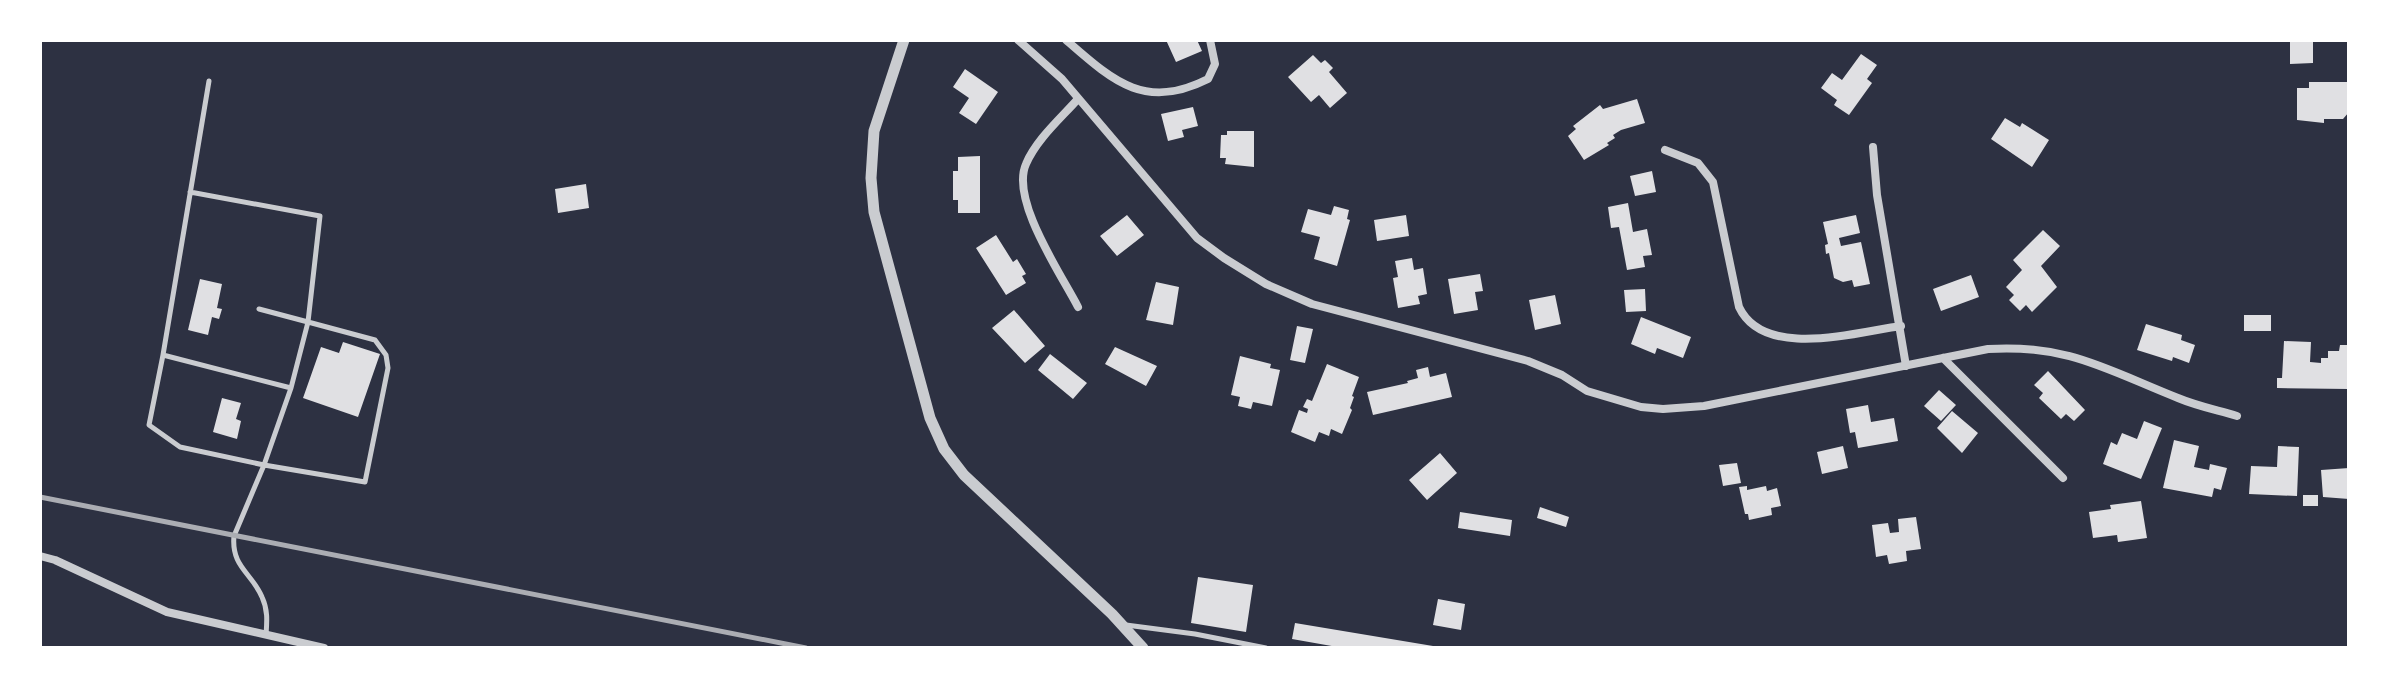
<svg xmlns="http://www.w3.org/2000/svg" width="2389" height="688" font-family="Rubik,sans-serif">
<style>
.building{fill:#e0e0e3}
.lines{fill:none;stroke-linecap:round;stroke-linejoin:round}
.service{stroke:#caccd0;stroke-width:5}
.minor{stroke:#caccd0;stroke-width:8}
.tertiary{stroke:#caccd0;stroke-width:11}
.rail{stroke:#abadb3;stroke-width:5}
</style>
<rect width="100%" height="100%" fill="#2d3142"/>
<path class="building" d="M1166,40H1197L1202,51L1176,62Z
M2290,40H2313V63L2290,64Z
M1861,54L1877,65L1867,79L1872,83L1849,115L1834,105L1837,100L1821,88L1832,73L1842,80Z
M1313,55L1321,63L1325,60L1333,68L1329,72L1347,93L1330,108L1319,95L1311,102L1288,77Z
M965,69L998,92L976,124L959,113L969,98L953,87Z
M2309,82H2349V112L2343,119H2324V123L2297,120V88H2309Z
M1637,99L1645,123L1621,130L1613,135L1615,138L1607,143L1609,145L1584,160L1568,136L1576,129L1573,126L1600,105L1603,109Z
M1193,107L1198,126L1182,130L1184,137L1168,141L1161,114Z
M2005,118L2020,127L2022,123L2049,140L2032,167L1991,139Z
M1227,131H1254V167L1225,164L1226,158H1220L1221,135H1227Z
M980,156V213H958V200H953V171H958V157Z
M1652,171L1656,192L1635,196L1630,176Z
M586,184L589,208L558,213L555,189Z
M1628,203L1633,232L1647,229L1652,255L1643,256L1645,267L1627,270L1619,227L1611,228L1608,207Z
M1334,206L1349,210L1347,219L1350,220L1337,266L1314,259L1320,237L1301,232L1308,209L1331,215Z
M1127,215L1144,235L1117,256L1100,236Z
M1406,215L1409,236L1377,241L1374,220Z
M1856,215L1860,233L1839,238L1841,246L1861,242L1870,284L1854,287L1852,280L1843,282L1834,278L1829,253L1826,254L1825,245L1828,244L1823,222Z
M2043,230L2060,246L2041,266L2057,287L2032,312L2026,305L2020,311L2009,300L2014,295L2006,287L2022,270L2013,260Z
M996,235L1013,262L1017,259L1026,274L1022,276L1026,283L1006,295L976,248Z
M1412,258L1414,270L1423,268L1427,294L1418,296L1420,304L1398,308L1393,278L1398,277L1395,261Z
M1480,274L1483,291L1475,292L1478,310L1454,314L1448,279Z
M1971,275L1979,297L1941,311L1933,289Z
M200,279L222,284L217,308L222,309L219,319L212,317L208,335L188,330Z
M1156,282L1179,287L1173,325L1146,320Z
M1645,289L1646,311L1626,312L1624,290Z
M1555,295L1561,324L1535,330L1529,300Z
M1014,310L1045,346L1025,363L992,328Z
M2244,315H2271V331H2244Z
M1641,317L1691,337L1683,358L1657,348L1655,354L1631,344Z
M2146,324L2182,335L2181,340L2195,345L2189,363L2173,357L2172,361L2137,350Z
M1297,326L1313,329L1305,363L1290,360Z
M2284,341L2311,342L2310,362L2321,363V358H2328V351H2339L2340,345H2349V389L2277,388V378H2282Z
M343,342L380,354L358,417L303,398L321,347L339,353Z
M1115,347L1157,366L1146,386L1105,364Z
M1050,354L1087,383L1073,399L1038,370Z
M1240,356L1271,364L1270,368L1280,370L1272,406L1253,402L1251,409L1238,406L1240,397L1231,395Z
M1327,364L1359,377L1352,396L1354,397L1350,408L1352,410L1342,434L1331,429L1329,436L1319,432L1315,442L1291,432L1299,410L1307,413L1308,409L1303,407L1307,399L1312,401Z
M1428,367L1430,377L1446,373L1452,397L1373,415L1367,392L1408,383L1407,381L1418,378L1416,370Z
M2048,371L2085,410L2074,421L2066,414L2061,419L2039,398L2043,393L2034,385Z
M1939,390L1956,405L1941,421L1924,406Z
M222,398L241,403L236,419L241,421L237,439L213,432Z
M1868,405L1871,422L1894,418L1898,441L1858,448L1855,432L1850,433L1846,409Z
M1952,411L1978,433L1962,453L1937,428Z
M2144,421L2162,428L2141,479L2103,464L2111,442L2117,445L2122,433L2137,439Z
M2174,440L2199,446L2194,467L2209,470L2210,464L2227,468L2221,490L2214,488L2212,497L2163,488Z
M1843,446L1848,468L1822,474L1817,452Z
M2278,446L2299,447L2297,496L2249,494L2251,466L2277,467Z
M1440,453L1457,473L1427,500L1409,480Z
M1737,463L1741,483L1723,486L1719,465Z
M2349,468V499L2323,497L2321,470Z
M1747,486V490L1766,486L1767,491L1777,488L1781,506L1771,508L1772,515L1749,520L1748,514H1745L1739,487Z
M2303,495H2318V506H2303Z
M2141,501L2147,538L2118,542L2117,535L2093,538L2089,512L2111,509L2110,505Z
M1540,507L1569,517L1566,527L1537,518Z
M1460,512L1512,520L1510,536L1458,528Z
M1916,517L1921,549L1906,551L1907,561L1889,564L1887,555L1876,557L1872,525L1888,523L1890,533L1899,532L1898,519Z
M1198,577L1253,585L1246,632L1191,623Z
M1438,599L1465,604L1461,630L1433,625Z
M1295,623L1433,646V648H1343L1292,639Z"/>
<g class="lines">
<path class="service" d="M190,192L320,216L308,322L375,340L386,355L388,368L365,482L264,465L180,447L149,425L163,355L291,388
M259,309L308,322L291,388L264,465L234,536C231,567 252,573 262,597C268,610 267,621 266,635
M163,355L209,81
M1126,625L1195,634L1266,648"/>
<path class="minor" d="M1018,40L1062,79L1197,238L1224,258L1266,284L1312,304L1528,361L1562,375L1587,391L1641,407L1663,409L1704,406L1988,349C2068,344 2107,370 2178,398C2197,406 2217,410 2237,416
M1066,40C1113,81 1145,111 1208,79L1215,64L1210,40
M1077,100C1060,119 1036,140 1026,164C1010,200 1061,274 1078,307
M1873,147L1877,195L1906,366
M1665,150L1698,163L1713,182L1739,307C1764,360 1856,332 1901,326
M1943,358L2063,478
M40,556L55,560L167,612L324,648"/>
<path class="tertiary" d="M904,40L874,131L871,178L874,212L930,418L944,449L964,475L1112,614L1143,648"/>
<path class="rail" d="M40,497L806,648"/>
</g>
<rect width="2389" height="688" fill="none" stroke="#ffffff" stroke-width="84"/>
</svg>
